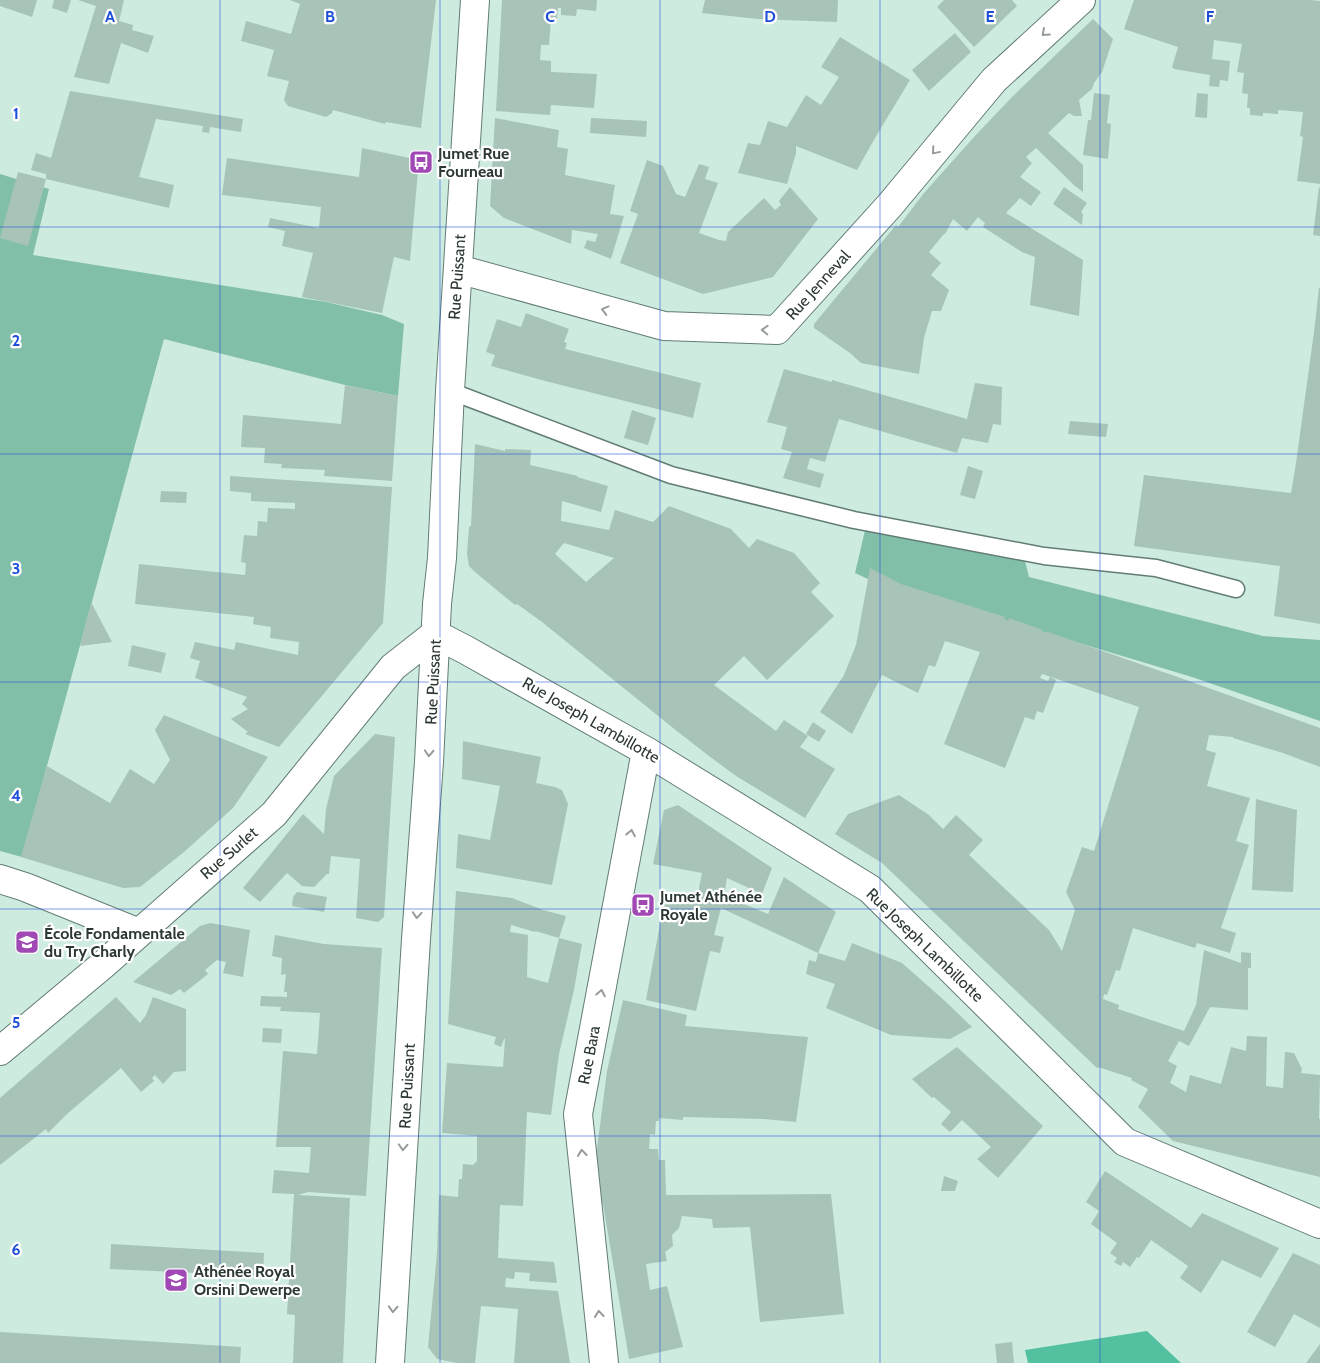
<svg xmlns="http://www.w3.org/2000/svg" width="1320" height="1363" font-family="Cabin,sans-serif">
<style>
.green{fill:#82bfa9}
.forest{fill:#53c09f}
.building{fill:#a8c4b9;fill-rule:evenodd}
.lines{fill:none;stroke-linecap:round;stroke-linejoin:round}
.service-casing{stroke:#627d73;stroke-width:19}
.minor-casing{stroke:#627d73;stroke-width:30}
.service{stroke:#fff;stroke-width:16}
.minor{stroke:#fff;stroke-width:28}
.oneway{stroke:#969c99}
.grid{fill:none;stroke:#1d4ed8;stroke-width:1;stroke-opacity:0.55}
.labels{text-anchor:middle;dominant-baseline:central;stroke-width:4.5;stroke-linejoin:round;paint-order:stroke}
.poi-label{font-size:16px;font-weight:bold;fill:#2c3833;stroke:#fff;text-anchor:start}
.street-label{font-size:16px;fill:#2c3833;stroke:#fff}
.grid-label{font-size:16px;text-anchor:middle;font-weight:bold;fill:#1d4ed8;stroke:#fff;stroke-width:4.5;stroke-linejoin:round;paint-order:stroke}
</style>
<rect width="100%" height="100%" fill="#ceebe0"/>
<path class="green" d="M0,174L49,189L33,255L326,302L382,315L404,324L398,396L345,385L164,339L22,857L0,851Z
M867,522L1023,553L1029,577L1263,636L1320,640V721L1192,677L870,580L855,573Z"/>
<path class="forest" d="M1147,1331L1181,1363H1028L1025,1350Z"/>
<path class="building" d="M0,0H37L32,17L0,6Z
M54,0H71L67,13L52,8Z
M78,0H124L119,21L133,25L132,30L154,36L148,53L121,43L109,84L74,77L96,6Z
M290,0H436L421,128L386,122L385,124L333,110L332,113L326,117L288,106L284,100L289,81L267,76L274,50L241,41L246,21L291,34L300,4Z
M502,0H597L596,11L577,9L576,16L561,15V8H558L557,19H551L549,45H541L540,60L551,61V72L597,74L594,108L551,105L550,115L496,111Z
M705,0H838L837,22L758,19L702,13Z
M944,0H1012L1017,6L974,47L937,7Z
M1134,0H1310L1320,1V184L1297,181L1303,137L1300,136L1303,112L1278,110V114L1263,113V116L1250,115V108H1247L1248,94L1242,93L1244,73L1237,72L1242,44L1214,40L1212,59L1230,61L1228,81L1220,80L1219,87L1209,86L1210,75L1174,69L1172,67L1178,47L1124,29Z
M1093,19L1113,39L1102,72L1094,83L1092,89L1079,100L1082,116H1074L1069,113L1048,133L1083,165V192L1075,186L1036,148L1026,157L1032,163L1020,177L1041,192L1031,206L1020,198L1006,213L1083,260L1079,316L1030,305L1035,257L1022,252L983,227L985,223L978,217L967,231L953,219L945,234H944L929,252L941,263L931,275L949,290L941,311H932L924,338L919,374L861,363L850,353L814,328V324L896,225L898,227L924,193L974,137L1013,96Z
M955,33L971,52L929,91L912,70Z
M840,37L910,80L875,138L857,170L796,146V153L787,184L738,173L748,143L760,145L768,121L787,127L806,95L821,105L839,77L821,67Z
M70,91L243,119L241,132L210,127L209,133L202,132L203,126L156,119L139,177L174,185L169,208L46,179V174L31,170L36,153L51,158Z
M1094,93L1110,95L1107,123L1111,124L1108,159L1083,155L1088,120H1091Z
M1197,93L1208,94L1207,118L1195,117Z
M495,118L559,130L557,147L568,149L565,175L615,185L610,214L624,216L611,259L584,248L587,240L595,242L598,234L572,230L571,244L504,218L490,206Z
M591,118L647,121L646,137L590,133Z
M362,148L419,160L410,261L394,257L382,313L302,297L313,253L282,246L285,231L268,227L270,218L319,228L321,207L222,195L227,158L359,177Z
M647,160L663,166L676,194L685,197L699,164L709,167L705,179L718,183L699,233L719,240L726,241L728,232L764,198L775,210L781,205L779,201L790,187L818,219L773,277L703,294L620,263L638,214L630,211Z
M18,172L46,179L28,246L0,238Z
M1064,187L1087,203L1081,212L1083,214L1082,225L1053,204Z
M1319,187L1320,188V236L1313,235Z
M1319,288H1320V624L1274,616L1280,566L1134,546L1144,475L1291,493L1296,463L1314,332Z
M526,313L569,329L564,342L567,343L565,349L701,383L693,418L549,382L491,366L495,355L486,352L497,319L521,327Z
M784,369L832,382V380L967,419L975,383L1002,387L1001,425L993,424L988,443L962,438L957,453L839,419L825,462L810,458L807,469L824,474L820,488L783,478L792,452L781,449L787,427L767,422Z
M345,385L398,396L392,481L324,476L325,470L281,468L282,464L264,463L265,448L241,447L243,415L341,424Z
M632,410L656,418L648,445L624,438Z
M1070,421L1108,424L1106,437L1068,434Z
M475,444L505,451V449L531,450L530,465L578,476L577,477L608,486L601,512L562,501L561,521L609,530L615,510L653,522L669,506L731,529L749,548L757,539L794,553L820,583L811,592L834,616L767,680L744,656L714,685L776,731L784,720L808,736L800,747L835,769L805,818L736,776L709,756L678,732L542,622L517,604L515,605L475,572L469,566L467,554L469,527L471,526ZM564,543L614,558L586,582L555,554Z
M968,466L983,471L975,499L960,495Z
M230,476L392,487L383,623L279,747L245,734L248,732L231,719L248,709L242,704L247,697L195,678L200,661L190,658L195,642L234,650L236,642L298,655L299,642L270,638L271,627L253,624L254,617L135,604L139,564L245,575L246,563L241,562L244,535L257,536L258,521L267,522L268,508L295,509V503L251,501V493L230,491Z
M161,491L187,492L186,503L160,502Z
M870,568L901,584L1005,617L1004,619L1008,621L1009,618L1043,630L1042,632H1048L1189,681L1320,728V767L1283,753L1233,738V737L1209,735L1206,750L1216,753L1207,786L1250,798L1236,841L1249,845L1221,928L1236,933L1230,953L1197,943L1195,948L1133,928L1120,971L1116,970L1107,995L1104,994L1103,999L1119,1005L1118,1009L1184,1031L1196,1005L1204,950L1241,963V952L1251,953V968H1248V1010L1210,1007L1189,1046L1179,1041L1168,1061L1177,1066L1170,1083L1186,1092L1190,1075L1221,1084L1231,1047L1246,1051L1247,1036L1267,1037L1266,1086L1283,1088L1285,1052L1294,1053L1302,1069L1301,1073L1320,1075L1319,1119H1320V1177L1173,1141L1138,1107L1148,1089L1131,1080L1132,1078L1098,1067V1069L882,863L835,834L848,814L899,795L929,815L943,829L956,815L983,840L969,855L1049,930L1062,951L1075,910L1066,892L1082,847L1094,851L1139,707L1042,674L1040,678L1048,681L1050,677L1056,680L1043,713L1037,711L1034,720L1025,717L1005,768L944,744L980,652L945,641L935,667L929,665L918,693L882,675L852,734L820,712L844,675L856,645Z
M91,602L112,642L80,646Z
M132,645L166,653L161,673L128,666Z
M164,715L268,757L233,808L184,852L140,887L123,888L21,857L29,828L47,766L110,803L130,769L154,784L170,760L155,730Z
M813,722L826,731L819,742L806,734Z
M375,734L395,737L384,917L378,922L356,918L360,859L331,856L329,874H327L314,887L302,886L287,873L260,902L243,888L303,814L324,834L326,809L334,776Z
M463,741L541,757L536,783L555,787L562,790L568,804L552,885L456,868L458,834L490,840L500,786L462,779Z
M1256,799L1297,810L1293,892L1252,890Z
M678,805L772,868L762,894L727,878L724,896L768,914L784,877L836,912L818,953L721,908L714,935L724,937L720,953L710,951L696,1011L646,1000L665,897L696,903L702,873L653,864L664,810Z
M456,891L512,898L543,910L566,916L559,938L535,931V932L511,925L510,932L528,935L527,977L548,983L559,938L582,944L574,990L559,1054L551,1115L527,1112L523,1206L500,1205L498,1258L554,1262L557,1283L529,1281L530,1273L515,1272L514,1279L506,1278L505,1287L558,1291L570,1363H514L518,1309L481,1306L475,1363H457L437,1359L428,1347L437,1253L439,1195L458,1197L459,1179H462L463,1164L473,1165L477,1161V1136L442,1133L447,1063L503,1067L505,1039H504L501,1047L494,1044L496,1037L448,1024Z
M297,892L327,897L324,912L292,906L293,897Z
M210,923L250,930L243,977L223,973L226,962L217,960L205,970L208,974L184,993L180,989L171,995L133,982L200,926Z
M275,935L324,944L382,948L366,1196L308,1192L298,1195L350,1198L343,1363H293L295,1315L287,1314L294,1194L272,1193L274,1170L309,1173L311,1147H276L283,1051L317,1054L320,1013L280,1011L281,1007L260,1006L261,996L287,997V992H284L286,974L281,975L282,958L272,956Z
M852,943L902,963L945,1001L972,1027L950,1039L891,1035L826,1008L835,984L806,974L809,960L816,962L818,953L845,961Z
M116,997L140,1023L146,1015L153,997L186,1009V1071L174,1072L163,1084L155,1075L152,1078L154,1081L141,1092L121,1068L67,1114L48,1133L46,1129L0,1165V1098Z
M623,1000L687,1015L685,1026L808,1037L796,1122L764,1119L683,1117V1120L659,1118V1121H656L655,1135L650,1134L649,1149H658L659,1160H665L666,1195L831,1194L844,1314L760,1322L750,1227L713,1228L712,1219L682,1216L679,1228L672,1235L673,1246L665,1252L667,1261L646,1264L650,1290L667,1286L683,1347L629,1359L603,1204L599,1203L594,1172L607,1071Z
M263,1028L282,1029L281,1043L262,1042Z
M957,1047L1043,1126L998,1178L977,1159L991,1147L962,1120L950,1132L941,1124L951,1112L934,1097L932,1098L912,1079Z
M1105,1171L1191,1228L1202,1213L1279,1248L1261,1278L1222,1260L1201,1293L1180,1278L1188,1266L1151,1240L1139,1258L1137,1257L1130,1267L1123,1262L1121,1266L1114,1262L1117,1258L1110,1253L1117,1243L1091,1224L1099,1211L1086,1202Z
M944,1176L958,1181L955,1191H941Z
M111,1244L264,1253L263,1276L110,1269Z
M1293,1253L1320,1265V1328L1294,1314L1275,1347L1247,1332Z
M0,1332L241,1347L240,1363H0Z
M1012,1342L1014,1363H997L995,1344Z
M1320,1344V1363H1306Z"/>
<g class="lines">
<g class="service-casing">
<path id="service" d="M450,391L671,475L854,520L1044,556L1156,568L1236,589"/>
</g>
<g class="minor-casing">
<path id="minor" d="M458,269L664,326L777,330L890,205L994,80L1081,0
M435,634L466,650L646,751L870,889L1125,1142L1320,1224
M0,879L25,887L139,933
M0,1051L104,964L274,814L393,667L435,634
M390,1363L416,939L429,762L437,604L442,558L450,391L475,0
M604,1363L578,1114L646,751"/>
</g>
<use href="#service" class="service"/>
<use href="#minor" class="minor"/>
</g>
<defs><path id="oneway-chevron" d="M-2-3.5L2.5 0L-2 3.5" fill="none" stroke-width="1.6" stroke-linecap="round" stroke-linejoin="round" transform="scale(1.25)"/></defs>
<g class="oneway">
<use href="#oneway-chevron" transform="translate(1045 33) rotate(138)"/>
<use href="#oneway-chevron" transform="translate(935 151) rotate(130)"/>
<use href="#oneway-chevron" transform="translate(605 310) rotate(-165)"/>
<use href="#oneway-chevron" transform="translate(765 330) rotate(-178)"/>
<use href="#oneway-chevron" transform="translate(429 753) rotate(93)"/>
<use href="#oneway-chevron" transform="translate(631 833) rotate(-79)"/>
<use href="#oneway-chevron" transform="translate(417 915) rotate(94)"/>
<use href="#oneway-chevron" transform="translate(601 993) rotate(-79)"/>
<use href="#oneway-chevron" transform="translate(403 1147) rotate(93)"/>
<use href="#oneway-chevron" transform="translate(582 1153) rotate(-96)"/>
<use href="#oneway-chevron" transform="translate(393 1309) rotate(93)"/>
<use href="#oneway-chevron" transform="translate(599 1314) rotate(-96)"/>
</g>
<path class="grid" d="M220,0V1363M440,0V1363M660,0V1363M880,0V1363M1100,0V1363M0,227H1320M0,454H1320M0,682H1320M0,909H1320M0,1136H1320"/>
<defs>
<g id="bus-square" transform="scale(1.25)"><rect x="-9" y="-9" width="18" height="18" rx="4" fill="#a048b4" stroke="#fff"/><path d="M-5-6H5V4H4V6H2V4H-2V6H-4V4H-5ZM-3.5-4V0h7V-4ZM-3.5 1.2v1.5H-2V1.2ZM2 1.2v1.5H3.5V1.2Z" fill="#fff"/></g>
<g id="school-square" transform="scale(1.25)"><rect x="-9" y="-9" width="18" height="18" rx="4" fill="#a048b4" stroke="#fff"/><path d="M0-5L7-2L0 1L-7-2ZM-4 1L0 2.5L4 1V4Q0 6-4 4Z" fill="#fff"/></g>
</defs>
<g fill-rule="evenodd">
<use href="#bus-square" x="421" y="162"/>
<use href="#bus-square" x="643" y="905"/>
<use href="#school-square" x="27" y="942"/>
<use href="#school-square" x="176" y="1280"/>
</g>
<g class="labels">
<g class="poi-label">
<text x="438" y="153">Jumet Rue<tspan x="438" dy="18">Fourneau</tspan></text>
<text x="660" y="896">Jumet Athénée<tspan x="660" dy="18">Royale</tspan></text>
<text x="44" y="933">École Fondamentale<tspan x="44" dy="18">du Try Charly</tspan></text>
<text x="194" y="1271">Athénée Royal<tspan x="194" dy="18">Orsini Dewerpe</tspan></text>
</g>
<g class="street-label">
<text transform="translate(457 277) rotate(-86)">Rue Puissant</text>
<text transform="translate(818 285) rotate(-48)">Rue Jenneval</text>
<text transform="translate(433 682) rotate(-87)">Rue Puissant</text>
<text transform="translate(591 720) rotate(30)">Rue Joseph Lambillotte</text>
<text transform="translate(229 853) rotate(-41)">Rue Surlet</text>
<text transform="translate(925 945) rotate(44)">Rue Joseph Lambillotte</text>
<text transform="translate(589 1055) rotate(-79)">Rue Bara</text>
<text transform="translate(407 1086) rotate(-87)">Rue Puissant</text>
</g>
</g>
<g class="grid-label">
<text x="110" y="22">A</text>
<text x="330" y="22">B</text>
<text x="550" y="22">C</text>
<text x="770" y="22">D</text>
<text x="990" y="22">E</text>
<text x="1210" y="22">F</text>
<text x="16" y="119">1</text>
<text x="16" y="346">2</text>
<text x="16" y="574">3</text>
<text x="16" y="801">4</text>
<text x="16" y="1028">5</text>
<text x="16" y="1255">6</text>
</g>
</svg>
